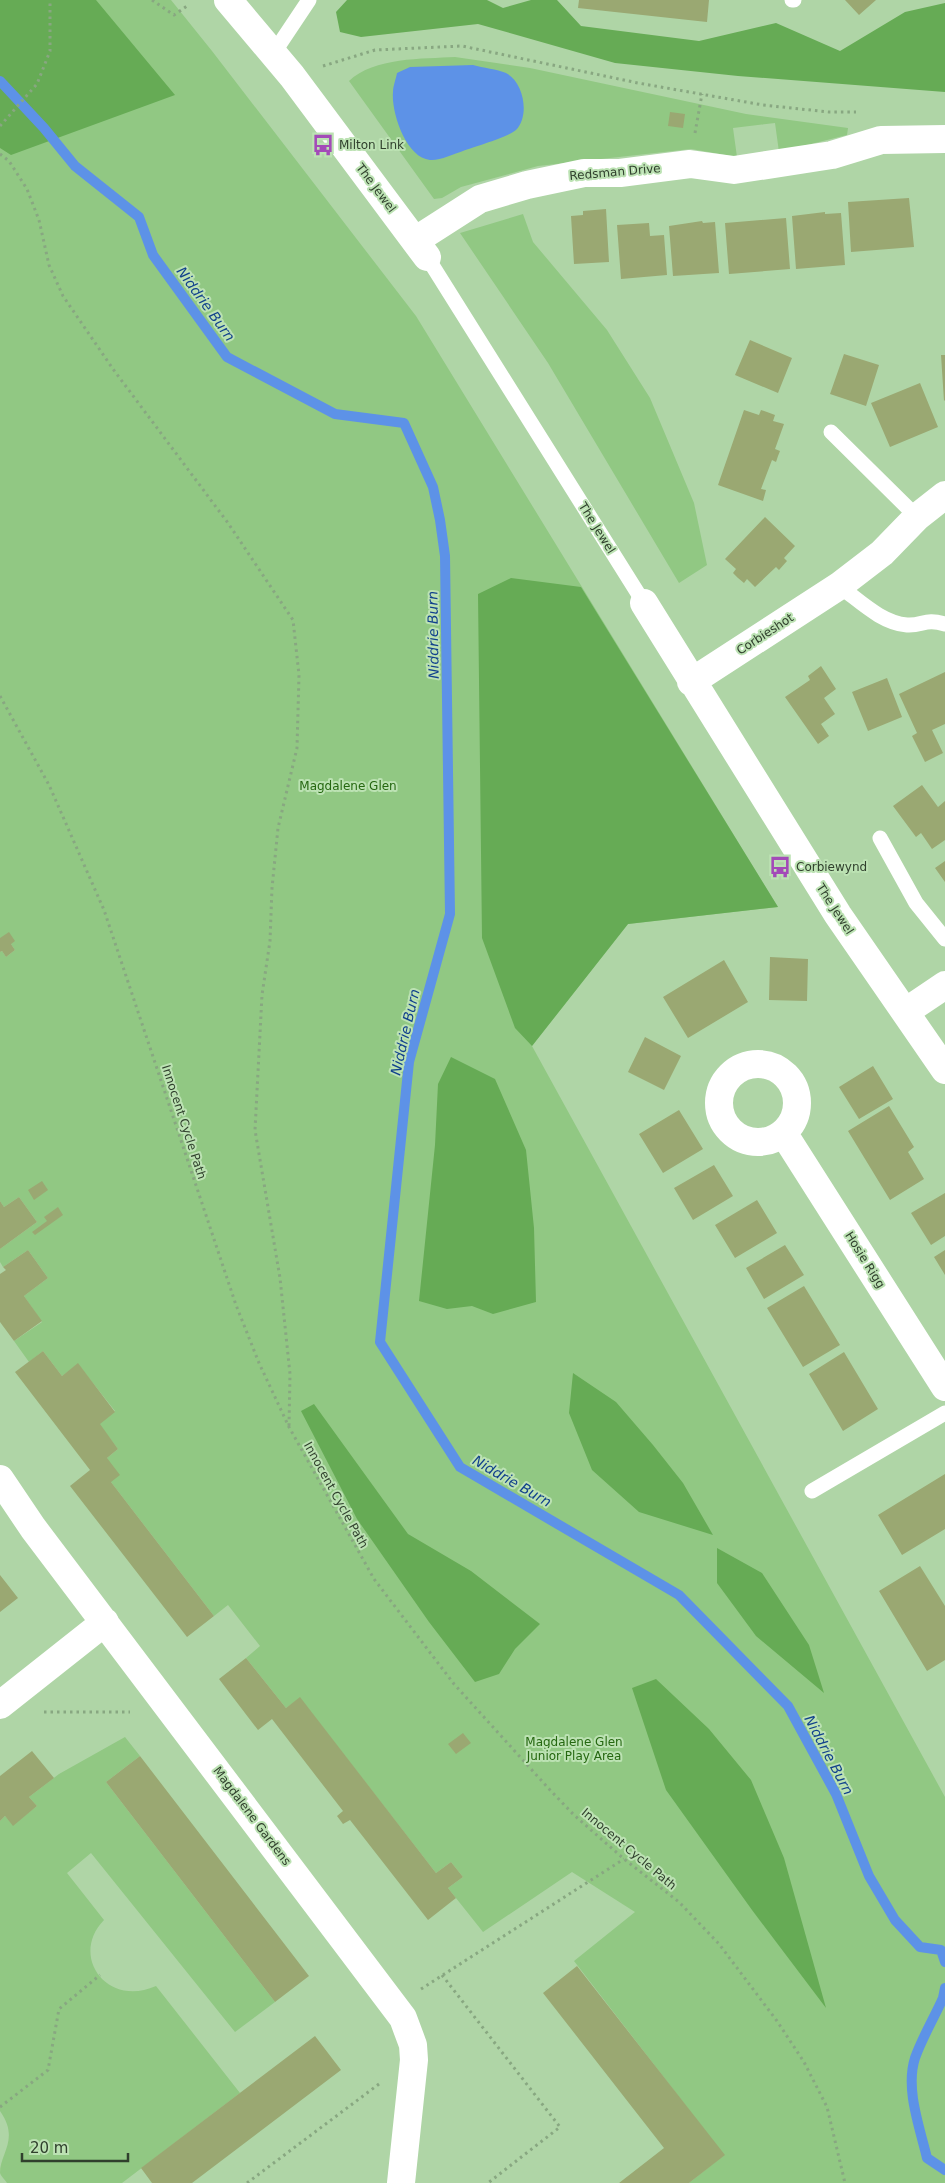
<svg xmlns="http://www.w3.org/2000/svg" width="945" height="2183" font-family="'DejaVu Sans',sans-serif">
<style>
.green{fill:#91c883}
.forest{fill:#66ab55}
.water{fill:#5d92e7}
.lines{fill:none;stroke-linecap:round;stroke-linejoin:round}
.stream{stroke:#5d92e7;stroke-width:10}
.building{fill:#9aa872}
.path{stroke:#88a781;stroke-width:3;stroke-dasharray:2.5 4;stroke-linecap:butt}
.lane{stroke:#fff;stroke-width:15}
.street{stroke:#fff;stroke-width:28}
.labels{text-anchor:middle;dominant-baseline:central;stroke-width:4;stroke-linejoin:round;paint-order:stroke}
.poi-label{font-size:12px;fill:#30402d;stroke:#bce2b3;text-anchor:start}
.street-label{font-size:12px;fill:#30402d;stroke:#bce2b3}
.park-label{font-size:12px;fill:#256710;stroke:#bce2b3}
.water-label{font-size:14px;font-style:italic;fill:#11418c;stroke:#bce2b3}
</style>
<rect width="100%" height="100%" fill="#afd5a6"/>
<path class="green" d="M0,0H171L212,51L416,316L778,907L628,924L532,1046L945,1797V2183H689L724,2155L574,1961L635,1912L572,1872L483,1932L448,1888L463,1877L451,1862L436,1873L300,1698L286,1708L246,1658L260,1646L228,1605L214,1616L111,1482L107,1458L118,1449L99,1424L115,1411L78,1364L62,1376L43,1351L29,1362L14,1341L42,1322L24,1296L48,1278L28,1250L3,1267L0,1262V1249L37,1222L19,1197L4,1207L0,1201V952L2,951L6,957L15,950L11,944L0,938Z
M455,57L530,68L746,114L848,128L847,135L779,152L775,123L733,128L737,157L691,149L538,166L461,187L442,198L434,199L349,81C374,57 423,59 455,57Z
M523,214L533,242L607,330L650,398L694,503L707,565L679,583L548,363L460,233Z
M125,1737L140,1756L106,1782L275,2002L235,2032L91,1853L67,1873L104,1920C69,1956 107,2008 156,1986L240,2093L122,2183H7C5,2180 1,2176 0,2173C0,2153 20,2139 0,2111V1821L5,1816L13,1825L37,1806L29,1797L59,1774Z"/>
<path class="forest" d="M0,0H96L175,95L11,155L0,148Z
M347,0H487L503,8L531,0H557L581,26L699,41L776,23L840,51L905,12L945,3V92L738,76L615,63L478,24L361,37L340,32L336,12Z
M511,578L581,587L778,907L628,924L532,1046L515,1028L482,938L478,594Z
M451,1057L495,1079L526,1150L534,1228L536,1302L493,1314L472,1306L447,1309L419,1301L435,1145L438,1084Z
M573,1373L616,1402L653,1445L683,1483L713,1535L639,1512L592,1470L569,1413Z
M314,1404L408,1534L471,1571L540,1624L515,1649L499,1674L475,1682L429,1622L357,1519L301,1411Z
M717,1548L762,1573L809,1645L824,1693L756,1636L717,1583Z
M656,1679L709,1729L751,1780L784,1858L826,2008L752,1910L666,1790L632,1688Z"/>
<path class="water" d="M473,65C483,68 497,69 506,73C524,82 530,116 516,130C508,137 474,147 463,151C454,154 439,161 430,160C406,158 391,112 393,92C393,86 396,79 397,73L410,67Z"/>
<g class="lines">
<path class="stream" d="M0,81L44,128L75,166L139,217L153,255L227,357L335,414L404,423L433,487L440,520L445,556L450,914L409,1062L380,1342L460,1467L679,1595L788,1706L836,1794L869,1876L895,1920L920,1947L941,1950L945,1962
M945,1988L943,1998C934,2018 922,2038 915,2058C905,2089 920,2128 927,2158L945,2170"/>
</g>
<path class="building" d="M579,0H709L707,22L578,8Z
M845,0H876L859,15Z
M670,112L685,114L683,128L668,126Z
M909,198L914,247L851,252L848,202Z
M606,209L609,262L574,264L571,216L583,215V211Z
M825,212V214L841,213L845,265L796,269L792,216Z
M786,218L790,269L729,274L725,223Z
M702,221L703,223L715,222L719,273L673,276L669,226Z
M649,223L650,236L664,235L667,275L621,279L617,225Z
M750,340L792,358L778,393L735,375Z
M844,354L879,365L866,406L830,394Z
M941,355H945V400L944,401Z
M920,383L938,427L890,447L871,403Z
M744,410L759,415L761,410L767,412L775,415L773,421L784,424L775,449L780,451L778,456L776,462L772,460L761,489L766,490L763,501L718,485Z
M765,517L795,546L784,558L787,561L779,570L776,567L755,587L747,579L744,583L738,578L733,573L736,569L725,559Z
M821,666L836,689L824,698L835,714L821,724L829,736L818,744L785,697L810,680L808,676Z
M945,672V724L932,730L943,753L925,762L912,736L917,733L899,694Z
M887,678L902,717L868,731L852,692Z
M922,785L938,807L945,801V840L932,849L921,833L916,837L893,806Z
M945,861V882L935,868Z
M9,932L15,941L11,944L15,950L6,957L2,951L0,952V938Z
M770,957L808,959L807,1001L769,1000Z
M724,960L748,1002L688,1038L663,997Z
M645,1037L681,1056L664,1090L628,1072Z
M873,1066L893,1099L859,1119L839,1087Z
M889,1106L914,1147L908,1152L924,1179L890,1200L848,1131Z
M679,1110L703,1149L663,1173L639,1134Z
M714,1165L733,1196L693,1220L674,1188Z
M42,1181L48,1190L34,1200L28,1190Z
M945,1193V1236L931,1245L911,1213Z
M19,1197L37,1222L0,1249V1201L4,1207Z
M757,1200L777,1233L735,1258L715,1225Z
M58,1207L63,1215L35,1235L32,1232L47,1221L44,1217Z
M785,1245L804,1275L764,1299L746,1268Z
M28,1250L48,1278L24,1296L42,1321L14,1341L0,1322V1274L6,1270L3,1267Z
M945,1250V1275L934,1257Z
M804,1286L840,1345L803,1367L767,1308Z
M43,1351L62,1376L78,1363L115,1412L100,1424L118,1449L107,1458L120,1475L111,1482L214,1616L187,1637L70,1486L90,1470L15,1372Z
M844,1352L878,1409L843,1431L809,1374Z
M945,1474V1529L902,1555L878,1515Z
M920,1566L945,1606V1660L927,1671L879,1591Z
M0,1575L18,1598L0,1612Z
M246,1658L286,1708L300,1697L436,1873L451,1862L463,1877L448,1888L456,1898L428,1920L350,1820L343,1824L337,1816L343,1811L272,1719L258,1730L219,1679Z
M463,1733L471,1743L456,1754L448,1744Z
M32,1751L54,1778L29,1797L37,1806L13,1826L5,1816L0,1821V1776Z
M140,1756L309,1976L275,2002L106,1782Z
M577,1966L725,2155L689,2183H619L664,2148L543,1993Z
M315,2036L341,2070L192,2183H152L141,2168Z"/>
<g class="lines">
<path class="path" d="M152,0L174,15L187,6
M323,66L375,50L462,46L638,83L763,105L829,112H856
M0,126L37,84L50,51V0
M695,133L702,94
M0,154L9,161L27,189L39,220L49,265L63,296L113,369L228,523L293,620L299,675L297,748L278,828L272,888L270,941L262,995L255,1130L280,1278L290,1374L289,1426
M0,696L49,785L104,910L236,1305L259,1363L289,1427L374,1579L454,1684L550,1790L574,1815L624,1859L679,1902L719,1944L777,2021L804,2062L827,2107L845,2183
M44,1712H130
M442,1975L560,2127L488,2183
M421,1989L624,1859
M0,2107L48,2070L59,2009L100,1975
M247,2183L379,2084"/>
<path class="lane" d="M792,0H794
M273,54L309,0
M427,257L644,603
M831,432L917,517
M839,586C859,600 881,623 907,625C923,626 925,618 945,624
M880,838L916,903L945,939
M812,1491L945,1413"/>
<path class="street" d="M228,0L292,76L427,257
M416,240L480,199L527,185L584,173H620L690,164L734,170L832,155L881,140L945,139
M644,603L838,915L945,1070
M691,682L839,586L882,553L917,517L945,495
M905,1012L945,985
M719 1103a39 39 0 1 1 78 0a39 39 0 1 1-78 0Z
M784,1134L945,1387
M0,1479L33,1528L403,2018L413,2045L414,2060L401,2183
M0,1705L105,1622"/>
</g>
<defs>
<g id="bus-bare" transform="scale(1.725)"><path d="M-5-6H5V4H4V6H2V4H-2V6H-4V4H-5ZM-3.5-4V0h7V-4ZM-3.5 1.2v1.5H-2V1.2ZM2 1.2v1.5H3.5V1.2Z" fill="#a34bb8" stroke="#bce2b3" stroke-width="2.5" paint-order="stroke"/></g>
</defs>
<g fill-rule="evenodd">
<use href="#bus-bare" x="323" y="145"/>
<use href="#bus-bare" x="780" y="867"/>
</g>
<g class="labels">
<g class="poi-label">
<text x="339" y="145">Milton Link</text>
<text x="796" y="867">Corbiewynd</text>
</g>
<g class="street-label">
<text transform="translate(615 172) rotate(-5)">Redsman Drive</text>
<text transform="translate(376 188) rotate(53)">The Jewel</text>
<text transform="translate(597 528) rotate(58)">The Jewel</text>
<text transform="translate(765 634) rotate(-33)">Corbieshot</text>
<text transform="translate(835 909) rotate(57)">The Jewel</text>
<text transform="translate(184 1122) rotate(72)">Innocent Cycle Path</text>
<text transform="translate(865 1260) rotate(58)">Hosie Rigg</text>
<text transform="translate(336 1495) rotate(61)">Innocent Cycle Path</text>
<text transform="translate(252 1816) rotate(53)">Magdalene Gardens</text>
<text transform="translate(629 1849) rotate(40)">Innocent Cycle Path</text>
</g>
<g class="park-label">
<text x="348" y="786">Magdalene Glen</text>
<text x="574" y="1742">Magdalene Glen<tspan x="574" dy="14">Junior Play Area</tspan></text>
</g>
<g class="water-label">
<text transform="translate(206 304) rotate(54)">Niddrie Burn</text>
<text transform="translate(433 635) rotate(-91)">Niddrie Burn</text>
<text transform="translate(405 1032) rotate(-77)">Niddrie Burn</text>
<text transform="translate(512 1481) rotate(30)">Niddrie Burn</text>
<text transform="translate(829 1755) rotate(62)">Niddrie Burn</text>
</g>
</g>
<path d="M22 2153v8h106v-8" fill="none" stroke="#30402d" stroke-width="2.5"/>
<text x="30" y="2153" font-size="15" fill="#30402d" stroke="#bce2b3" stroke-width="4" paint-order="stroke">20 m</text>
</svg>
